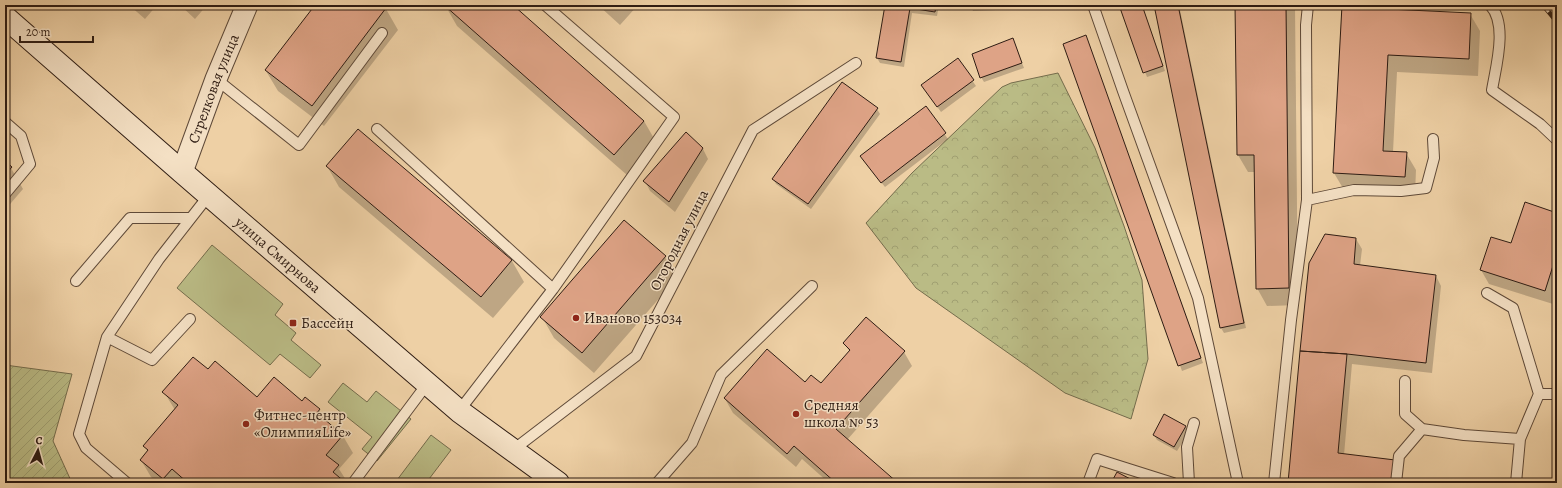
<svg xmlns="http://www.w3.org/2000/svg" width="1562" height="488" font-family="Alegreya,serif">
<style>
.grass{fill:#babb85;stroke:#746c4c}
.forest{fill:url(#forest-crowns);stroke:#746c4c}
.garden{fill:url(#garden-furrows);stroke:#746c4c}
.shadow{fill:#0003}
.building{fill:#dea386;stroke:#2e1c13}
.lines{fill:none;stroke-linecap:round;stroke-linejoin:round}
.service-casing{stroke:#5e4938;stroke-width:12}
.minor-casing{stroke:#5e4938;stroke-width:23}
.secondary-casing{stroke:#2e1c13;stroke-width:24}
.service{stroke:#f4e0c4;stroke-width:10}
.minor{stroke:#f4e0c4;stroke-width:21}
.secondary{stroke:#f4e0c4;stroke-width:22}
.rail-casing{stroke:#2e1c13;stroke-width:4.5}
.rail{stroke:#f4e0c4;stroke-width:3;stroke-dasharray:9;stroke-linecap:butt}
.poi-dot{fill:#8f2418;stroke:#f4e0c4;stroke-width:1.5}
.labels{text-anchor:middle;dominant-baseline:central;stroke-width:3;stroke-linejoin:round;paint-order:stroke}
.street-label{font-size:15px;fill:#2e1c13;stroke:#f4e0c4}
.poi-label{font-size:15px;fill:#2e1c13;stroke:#f4e0c4;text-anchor:start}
</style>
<defs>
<pattern id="forest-crowns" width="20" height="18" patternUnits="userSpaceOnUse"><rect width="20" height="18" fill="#babb85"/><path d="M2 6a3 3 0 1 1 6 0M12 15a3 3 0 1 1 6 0" fill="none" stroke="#a0a072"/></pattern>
<pattern id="garden-furrows" width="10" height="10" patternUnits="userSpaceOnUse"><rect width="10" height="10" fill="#babb85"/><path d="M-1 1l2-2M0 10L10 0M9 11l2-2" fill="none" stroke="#a0a072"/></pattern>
</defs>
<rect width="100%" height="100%" fill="#eed0a5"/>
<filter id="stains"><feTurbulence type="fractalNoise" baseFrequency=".005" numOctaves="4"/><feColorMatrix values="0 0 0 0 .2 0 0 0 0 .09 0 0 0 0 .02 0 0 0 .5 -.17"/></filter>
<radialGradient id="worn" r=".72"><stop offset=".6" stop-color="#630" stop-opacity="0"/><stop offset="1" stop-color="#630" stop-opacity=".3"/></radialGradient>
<path class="grass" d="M212,245L283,304L275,315L296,333L291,340L321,365L310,378L280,354L270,365L177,288Z
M343,383L367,402L376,391L411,419L377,461L362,449L372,437L328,402Z
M431,435L451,450L426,483H401L397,480Z"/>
<path class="forest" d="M1058,73L1095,148L1124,226L1142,280L1148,359L1131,419L1065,393L916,288L866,223L912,173L1002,87L1011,83Z"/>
<path class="garden" d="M5,365L72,374L53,441L72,483H5Z"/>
<path class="shadow" d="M129,5H157L145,19Z
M180,5H207L195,19Z
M316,5H381L386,9L398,30L324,126L278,91L266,71Z
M445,5H512L644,121L656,142L627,175L457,26Z
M598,5H638L620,25Z
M886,5H939L937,16L912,13L904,67L880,63L877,58Z
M970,5H996V10L973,11Z
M1120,5H1142L1165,71L1147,77Z
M1155,5H1179L1246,328L1224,333L1221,328Z
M1236,5H1295L1298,305L1267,306L1257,288L1256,172H1248L1238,155Z
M1343,5H1391L1394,10L1470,14L1480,31L1478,76L1397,72L1393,152L1406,153L1416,170L1415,194L1344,190L1334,173Z
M1086,37L1203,363L1182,371L1064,44Z
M1013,40L1024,68L984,82L981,77Z
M958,60L976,86L941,112L925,90Z
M925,107L948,139L885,187L864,161Z
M877,109L880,114L811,209L776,184L773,179Z
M358,131L512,261L524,282L493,318L339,187L327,166Z
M686,134L703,149L708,159L675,212L650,191L645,181Z
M5,162L11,168L23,189L5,210Z
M1557,214V292L1553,304L1489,284L1481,270L1512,245Z
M1356,239L1362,249L1360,266L1436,276L1441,286L1432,373L1352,364L1344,455L1289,483Z
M665,257L677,278L594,373L554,338L542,317Z
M844,343L904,352L912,366L847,440L896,483H829L802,459L796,467L733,413L725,399L805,384L821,385L850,352Z
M208,371L257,399L302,402L319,410L327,422L343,436L353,453L339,469L348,483H158L151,477L141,460L148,452L145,446L175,410L164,392Z
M1165,415L1186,427L1189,432L1177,451L1157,440L1154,435Z"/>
<path class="building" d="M315,5H382L386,8L312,106L265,70Z
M444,5H513L644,121L614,155Z
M885,5H936L935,12L910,8L901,62L876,58Z
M1119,5H1142L1163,66L1143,73Z
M1154,5H1178L1244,323L1220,328Z
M1235,5H1286L1289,288L1256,289L1254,155H1237Z
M1342,5H1388V9L1471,13L1469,59L1388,55L1383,151L1407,152L1405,177L1333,173Z
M1086,35L1201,358L1178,366L1063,44Z
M1013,38L1022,63L980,78L972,54Z
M958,58L974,80L937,107L921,85Z
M842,82L878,108L808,204L772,179Z
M926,106L946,133L881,183L860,156Z
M358,129L512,260L481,297L326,166Z
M686,132L703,148L669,202L643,181Z
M5,161L12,167L5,175Z
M1525,202L1557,213V253L1545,291L1480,270L1491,237L1511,243Z
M624,220L666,256L582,353L540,317Z
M1325,234L1356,238L1354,264L1436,275L1426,363L1347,354L1300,351L1309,263Z
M866,317L905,351L836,429L898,483H836L794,446L787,454L724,398L767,349L805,382L811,375L821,383L850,350L843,343Z
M1300,351L1347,354L1338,453L1395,460L1393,483H1288Z
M193,357L208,369L215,361L257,397L274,377L302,401L305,397L320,409L317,413L343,435L326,455L339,465L333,472L346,483H188L172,469L163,479L140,460L148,450L143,446L178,405L162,392Z
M1164,414L1186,426L1174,447L1153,435Z
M1117,472L1138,483H1111Z"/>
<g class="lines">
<g class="service-casing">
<path id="service" d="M1093,5L1123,91L1198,298L1238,483
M1490,5C1508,24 1496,66 1492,90L1540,124L1557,140
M216,79L299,145L382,33
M5,122L21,136L30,164L5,194
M377,129L553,289
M1307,200L1354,190L1401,191L1426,188L1434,158L1433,139
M76,281L130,218H191
M1487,293L1513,308L1539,394
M107,337L152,360L190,319
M1405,381V414L1422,429L1464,435L1520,439
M459,411L553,289L674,117L545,5
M513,450L636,356L753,130L856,63
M127,483L86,448L79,434L107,337L159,259L209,195
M353,483L427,384
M657,483L692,443L721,375L812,286
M1088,483L1097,459L1173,483
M1189,483L1187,447L1194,423
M1274,483L1291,320L1307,200L1306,25L1308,5
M1396,483L1399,456L1422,429
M1516,483L1520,439L1539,394H1557"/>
</g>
<g class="minor-casing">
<g id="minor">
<path id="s1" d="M182,172L216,79L247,5"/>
</g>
</g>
<g class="secondary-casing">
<g id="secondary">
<path id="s2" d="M5,17L182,172L459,411L558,483"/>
</g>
</g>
<use href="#service" class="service"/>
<use href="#minor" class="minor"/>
<use href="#secondary" class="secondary"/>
<g class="rail-casing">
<path id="rail" d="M1543,5L1557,22"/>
</g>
<use href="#rail" class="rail"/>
</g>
<g class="poi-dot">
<circle cx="576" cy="318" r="4"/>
<rect x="289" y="319" width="8" height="8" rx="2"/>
<circle cx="796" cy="414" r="4"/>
<circle cx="246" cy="424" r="4"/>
</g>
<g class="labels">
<g class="street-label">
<text stroke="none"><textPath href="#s1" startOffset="89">Стрелковая улица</textPath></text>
<text transform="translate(679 240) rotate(-63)">Огородная улица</text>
<text stroke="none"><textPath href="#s2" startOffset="362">улица Смирнова</textPath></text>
</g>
<g class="poi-label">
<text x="584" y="318">Иваново 153034</text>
<text x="301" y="323">Бассейн</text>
<text x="804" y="405">Средняя<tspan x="804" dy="17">школа № 53</tspan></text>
<text x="254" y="415">Фитнес-центр<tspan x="254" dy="17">«ОлимпияLife»</tspan></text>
</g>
</g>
<rect width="1562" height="488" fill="none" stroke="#eed0a5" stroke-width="20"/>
<rect x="6" y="6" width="1550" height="476" fill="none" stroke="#2e1c13" stroke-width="2"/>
<rect x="10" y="10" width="1542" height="468" fill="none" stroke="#2e1c13"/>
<g transform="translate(38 450) rotate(6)" stroke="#f4e0c4" stroke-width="3" paint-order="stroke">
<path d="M0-3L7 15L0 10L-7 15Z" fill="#2e1c13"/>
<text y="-6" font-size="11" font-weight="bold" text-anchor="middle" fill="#2e1c13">С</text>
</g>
<path d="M20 36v6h73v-6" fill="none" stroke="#2e1c13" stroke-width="2"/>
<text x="26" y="36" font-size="12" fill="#2e1c13" stroke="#f4e0c4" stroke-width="3" paint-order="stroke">20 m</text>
<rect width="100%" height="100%" filter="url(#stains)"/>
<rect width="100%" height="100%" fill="url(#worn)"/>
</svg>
